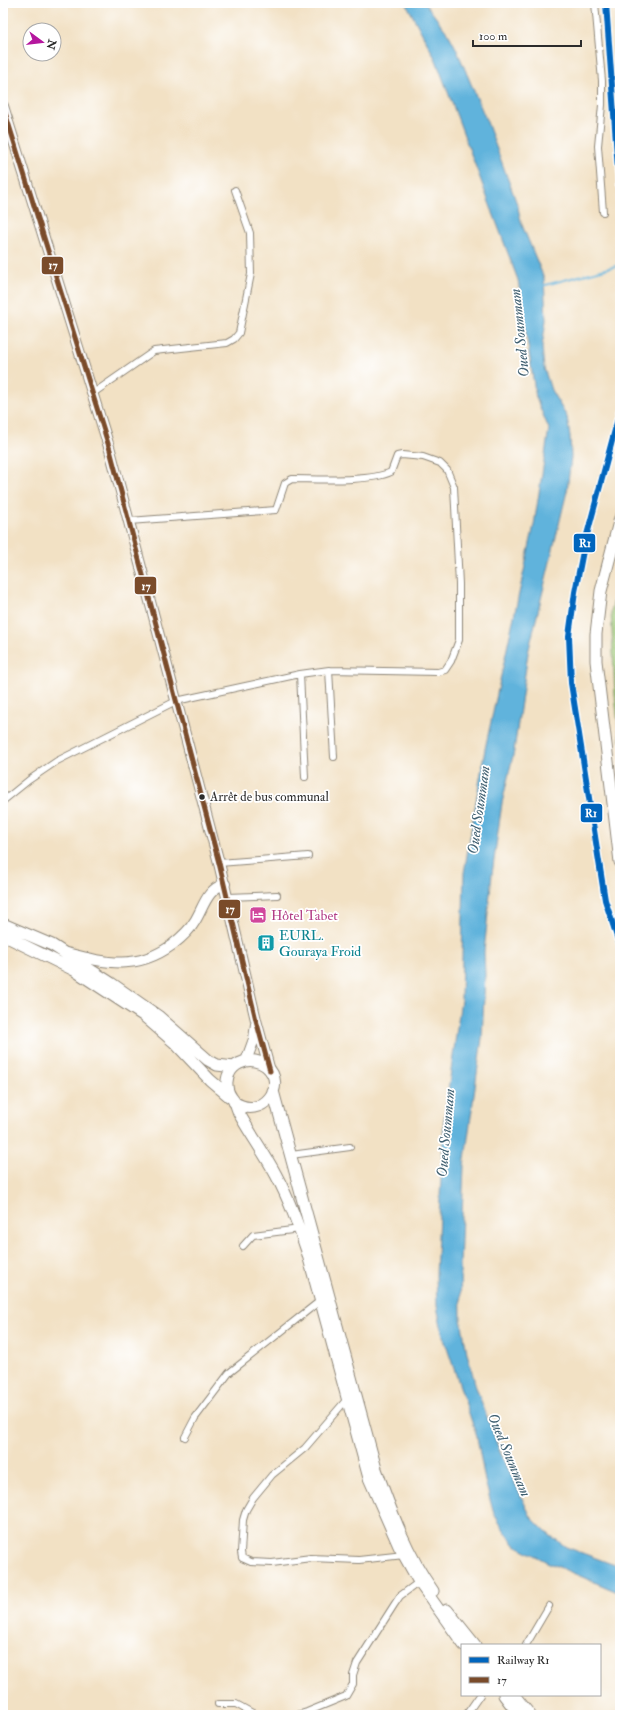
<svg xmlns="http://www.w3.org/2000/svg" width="623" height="1718" font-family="'IM FELL Double Pica',serif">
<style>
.green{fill:#9cc774;stroke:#647950}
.water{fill:#61b3dc;stroke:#466f84}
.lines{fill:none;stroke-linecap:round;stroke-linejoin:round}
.stream{stroke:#61b3dc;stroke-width:2}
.minor-casing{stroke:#8e8678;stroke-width:8}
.primary-casing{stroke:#8e8678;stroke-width:12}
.trunk-casing{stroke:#8e8678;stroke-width:13}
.minor{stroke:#fff;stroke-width:6}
.primary{stroke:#fff;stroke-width:10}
.trunk{stroke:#fff;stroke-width:11}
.bus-1-casing{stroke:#fff;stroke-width:8}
.bus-1{stroke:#7a4b2a;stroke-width:5}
.rail-1-casing{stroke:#fff;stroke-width:9}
.rail-1{stroke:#0065bd;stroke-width:6}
.bus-dot{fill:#2b2b2b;stroke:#fff;stroke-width:1.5}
.labels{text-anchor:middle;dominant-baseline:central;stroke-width:3.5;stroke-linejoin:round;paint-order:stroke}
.bus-label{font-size:13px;fill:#2b2b2b;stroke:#fff;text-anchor:start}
.hotel-label{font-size:14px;fill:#b23c85;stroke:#fff;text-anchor:start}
.culture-label{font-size:14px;fill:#0d838f;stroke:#fff;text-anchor:start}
.water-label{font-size:15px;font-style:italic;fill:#416172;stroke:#fff}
.line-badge{stroke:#fff;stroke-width:1.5}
.badge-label{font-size:11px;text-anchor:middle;font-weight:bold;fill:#fff}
</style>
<rect width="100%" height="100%" fill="#fff"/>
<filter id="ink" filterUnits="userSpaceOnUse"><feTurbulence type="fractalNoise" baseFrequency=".025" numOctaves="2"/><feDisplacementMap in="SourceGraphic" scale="8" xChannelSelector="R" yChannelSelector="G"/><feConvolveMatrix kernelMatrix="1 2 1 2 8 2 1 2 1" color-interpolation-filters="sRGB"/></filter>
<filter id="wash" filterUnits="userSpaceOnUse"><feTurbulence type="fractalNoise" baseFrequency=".012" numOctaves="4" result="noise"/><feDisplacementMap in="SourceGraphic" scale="16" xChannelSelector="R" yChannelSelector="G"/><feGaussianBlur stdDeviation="0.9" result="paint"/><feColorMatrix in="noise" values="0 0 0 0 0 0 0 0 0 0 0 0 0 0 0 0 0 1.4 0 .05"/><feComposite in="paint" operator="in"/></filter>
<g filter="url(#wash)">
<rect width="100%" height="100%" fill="#f2e1c4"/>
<path class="green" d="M620,578V742L615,696L611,611Z"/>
<path class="water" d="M406,3H425L449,35L456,48L487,122L517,204L522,225L544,278L546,320L542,347L544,368L551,390L567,417L570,436L571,457L567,491L528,653L514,751L502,803L492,874L484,952L485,975L482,1038L464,1166L460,1265L461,1319L467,1353L476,1387L500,1452L531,1517L547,1533L566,1547L620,1567V1593L547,1562L515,1545L504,1530L494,1514L485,1481L477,1437L443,1336L437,1306L436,1275L444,1120L461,1000L464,873L485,749L534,525L549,429L536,398L518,280L436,60Z"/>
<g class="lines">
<path class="stream" d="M542,286L620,265"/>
</g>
</g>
<g filter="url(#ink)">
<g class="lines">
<g class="minor-casing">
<path id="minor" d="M595,3L602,81V105L598,146L603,212
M92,394L154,351L227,343L234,339L239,333L251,274L250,233L235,190
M329,670L334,757
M300,674L305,777
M3,801L29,780L57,761L176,701L300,674L329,670L438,672L445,670L451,661L459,640V584L454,487L447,470L440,463L423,457L402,455L397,456L391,472C370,482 317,479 292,479L285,483L276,510L129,521
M219,863L308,856
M228,897L277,895
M291,1155L350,1147
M243,1246L253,1235L300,1229
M347,1399L305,1448L272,1475L253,1498L246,1510L243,1520L241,1552L242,1558L251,1562L272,1563L311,1558L359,1560L404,1555
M185,1437L195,1418L229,1373L321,1300
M526,1645L549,1606
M218,1704H236L256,1715
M297,1715L307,1712L346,1696L353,1684V1675L357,1663L394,1605L400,1596L419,1582
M466,1715L480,1695"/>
</g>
<g class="primary-casing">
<path id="primary" d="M3,106L110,450L219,863L256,1020L270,1071
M66,953C106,963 136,971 172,945C181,938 190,930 195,921C204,906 207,889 225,884
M246,1061L254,1039L256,1024"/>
</g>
<g class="trunk-casing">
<path id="trunk" d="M620,518L601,591L596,634V661L620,862
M3,924L52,945L111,983L158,1016L208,1060L217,1065L234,1067
M3,935L74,970L144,1016L174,1042L210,1080L230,1097
M273,1091L376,1469C391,1511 407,1555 433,1591
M234,1102C262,1121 289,1085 266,1066C260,1061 250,1059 243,1062C233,1065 226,1074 227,1085C227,1092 230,1096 234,1101C237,1105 237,1111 240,1115C251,1135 265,1154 276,1175C289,1199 298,1225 307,1251L369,1478L399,1546L419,1582L464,1645
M447,1610L475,1645
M504,1695L519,1715
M514,1695L530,1715"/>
</g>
<use href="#minor" class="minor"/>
<use href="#primary" class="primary"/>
<use href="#trunk" class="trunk"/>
<g class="bus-1-casing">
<path id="bus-1" d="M3,106L110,450L219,863L256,1020L270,1071"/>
</g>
<use href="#bus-1" class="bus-1"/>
<g class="rail-1-casing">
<path id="rail-1" d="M606,3L620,197
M620,411L584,546L575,592L569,636L571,683L605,900L620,946"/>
</g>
<use href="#rail-1" class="rail-1"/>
</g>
</g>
<defs>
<g id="hotel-square" transform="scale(0.9)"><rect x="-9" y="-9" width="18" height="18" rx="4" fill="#d1479c" stroke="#fff"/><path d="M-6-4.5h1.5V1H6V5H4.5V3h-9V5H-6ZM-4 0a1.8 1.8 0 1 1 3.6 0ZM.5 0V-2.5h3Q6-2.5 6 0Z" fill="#fff"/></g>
<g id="building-square" transform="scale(0.9)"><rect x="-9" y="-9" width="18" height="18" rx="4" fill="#0f9aa8" stroke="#fff"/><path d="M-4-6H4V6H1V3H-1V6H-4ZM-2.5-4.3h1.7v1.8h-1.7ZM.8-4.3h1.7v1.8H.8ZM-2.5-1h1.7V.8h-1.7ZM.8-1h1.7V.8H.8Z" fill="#fff"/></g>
</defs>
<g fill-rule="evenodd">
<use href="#hotel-square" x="258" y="915"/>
<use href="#building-square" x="266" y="943"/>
</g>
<circle class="bus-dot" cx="202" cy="797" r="3.5"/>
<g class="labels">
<g class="bus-label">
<text x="210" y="797">Arrêt de bus communal</text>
</g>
<g class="hotel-label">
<text x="271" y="915">Hôtel Tabet</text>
</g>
<g class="culture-label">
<text x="279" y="935">EURL.<tspan x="279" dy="16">Gouraya Froid</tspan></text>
</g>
<g class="water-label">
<text transform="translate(520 333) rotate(-96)">Oued Soummam</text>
<text transform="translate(479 810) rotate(-82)">Oued Soummam</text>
<text transform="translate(446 1133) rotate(-85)">Oued Soummam</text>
<text transform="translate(509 1455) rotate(67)">Oued Soummam</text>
</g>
</g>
<g class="line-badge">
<rect x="41" y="256" width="23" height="19" rx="4" fill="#7a4b2a"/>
<rect x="573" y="533" width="23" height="20" rx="4" fill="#0065bd"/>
<rect x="134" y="576" width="23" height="19" rx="4" fill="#7a4b2a"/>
<rect x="580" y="803" width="23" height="20" rx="4" fill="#0065bd"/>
<rect x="218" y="899" width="23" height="20" rx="4" fill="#7a4b2a"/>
</g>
<g class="badge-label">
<text x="53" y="269">17</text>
<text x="585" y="547">R1</text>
<text x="146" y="590">17</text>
<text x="591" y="817">R1</text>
<text x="230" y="913">17</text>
</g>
<rect width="623" height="1718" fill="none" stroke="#fff" stroke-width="16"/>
<rect x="461" y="1644" width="140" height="52" fill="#ffffff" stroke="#aaaaaa"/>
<rect x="469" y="1657" width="20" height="6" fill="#0065bd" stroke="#aaaaaa"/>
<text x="497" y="1664" font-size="12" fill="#2b2b2b">Railway R1</text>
<rect x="469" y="1677" width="20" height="6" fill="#7a4b2a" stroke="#aaaaaa"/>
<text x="497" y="1684" font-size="12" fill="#2b2b2b">17</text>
<g transform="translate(42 42) rotate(105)"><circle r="19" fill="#ffffff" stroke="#aaaaaa"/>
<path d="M0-3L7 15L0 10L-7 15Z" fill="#b5179e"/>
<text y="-6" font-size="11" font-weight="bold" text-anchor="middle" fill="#2b2b2b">N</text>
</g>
<path d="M473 40v6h108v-6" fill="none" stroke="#2b2b2b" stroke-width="2"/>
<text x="479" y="40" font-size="12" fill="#2b2b2b" stroke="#ffffff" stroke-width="3" paint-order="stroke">100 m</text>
</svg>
